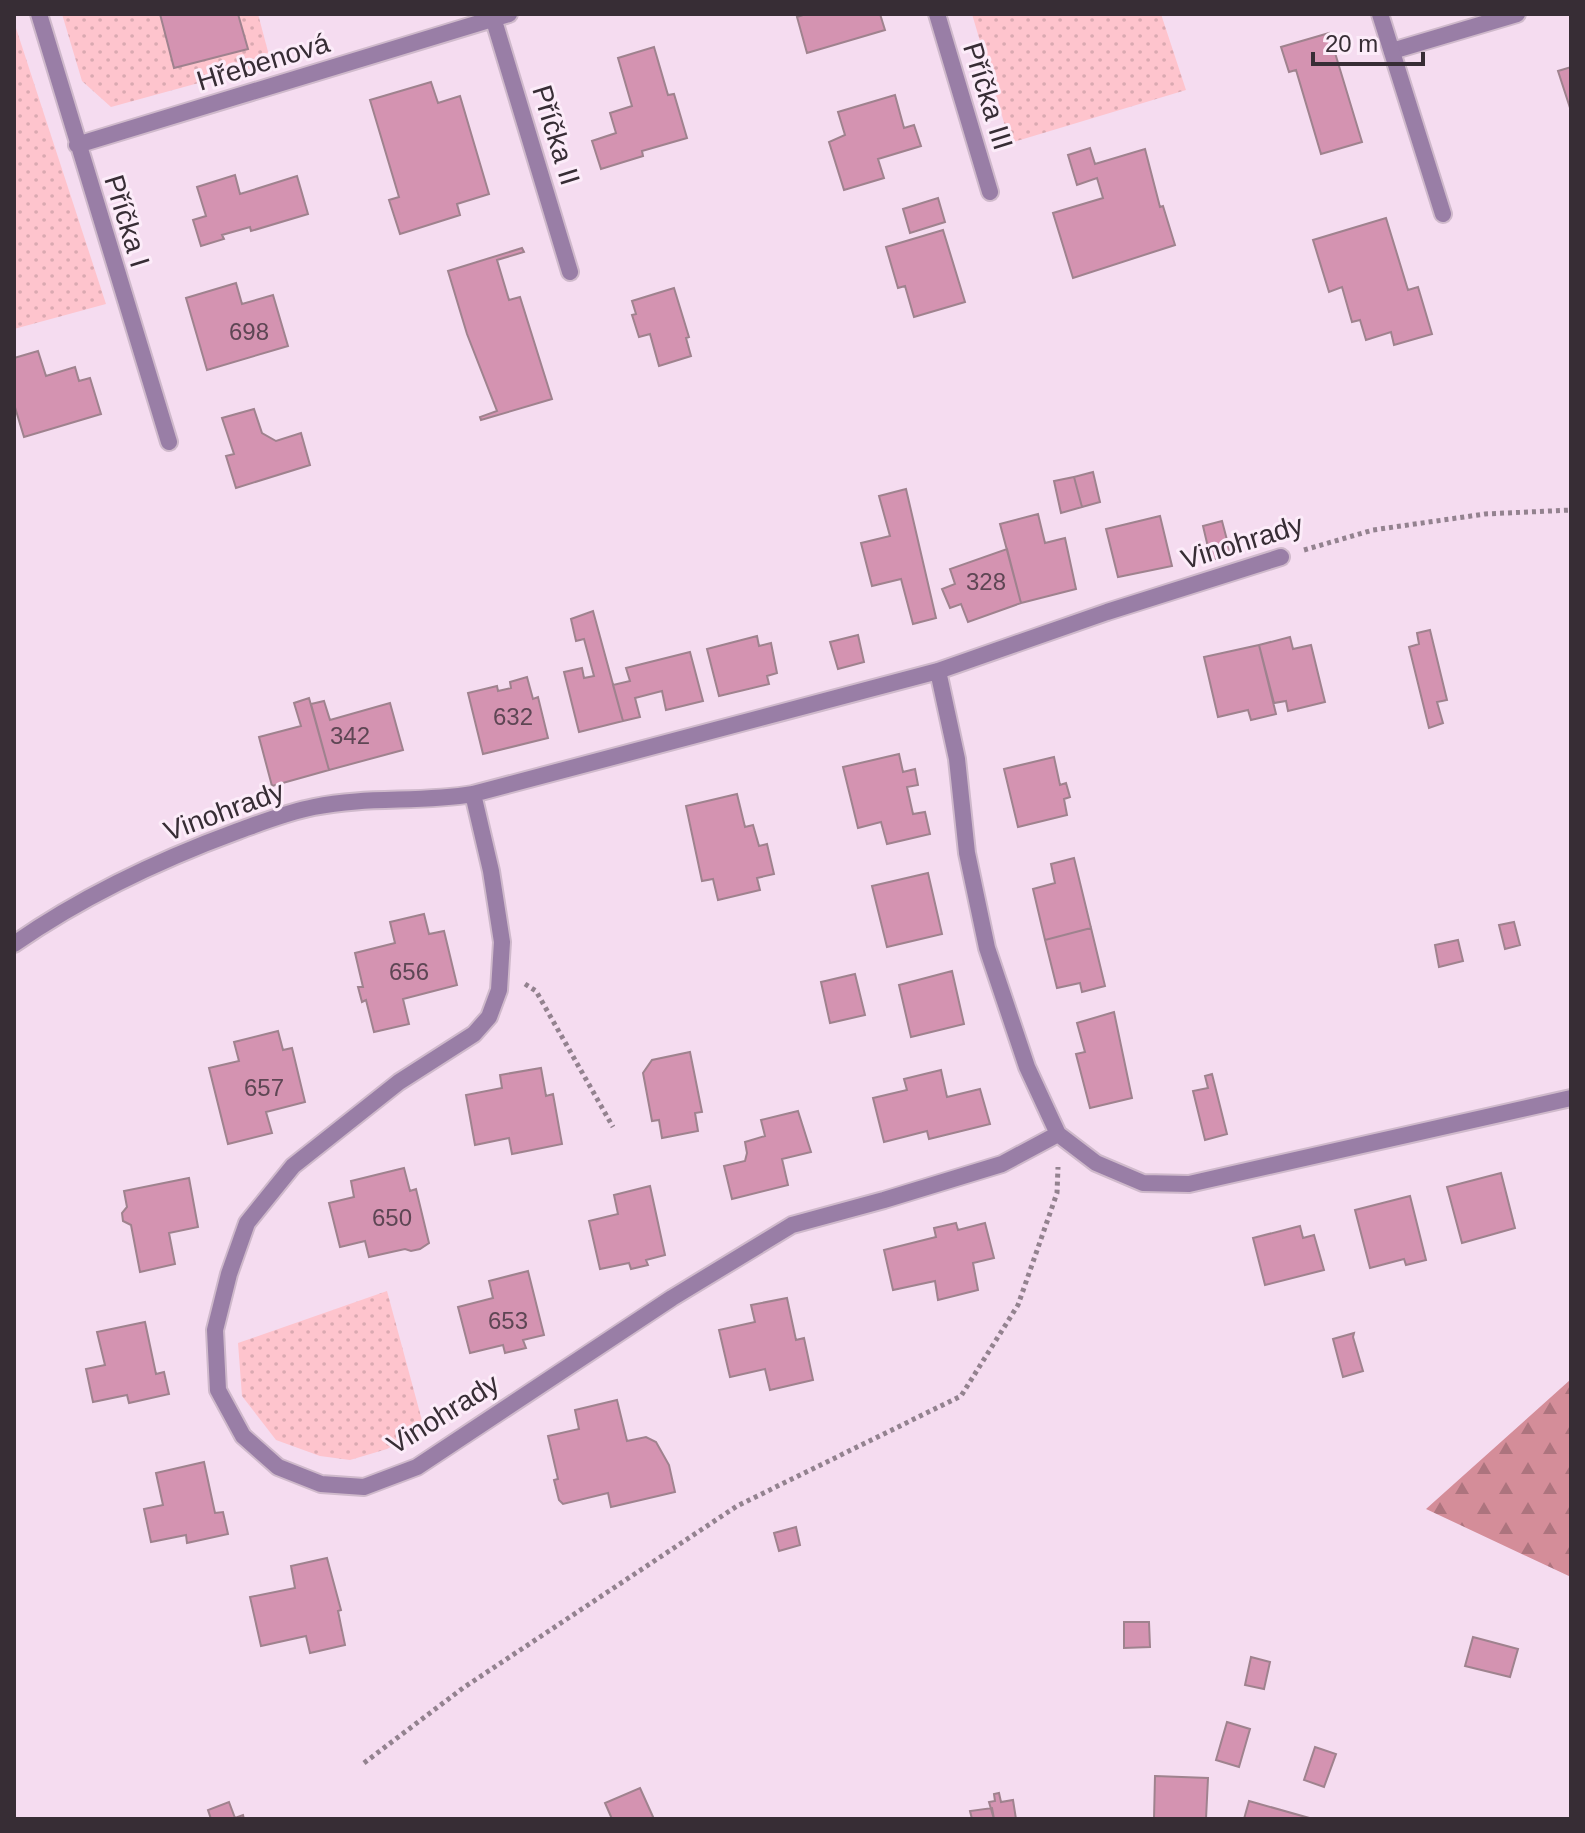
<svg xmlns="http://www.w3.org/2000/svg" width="1585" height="1833" font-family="Arial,sans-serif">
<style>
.grass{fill:url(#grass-dots)}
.forest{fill:url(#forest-firs)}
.building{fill:#d493b1;stroke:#9f828e;stroke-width:2}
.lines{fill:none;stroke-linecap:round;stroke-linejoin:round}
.service-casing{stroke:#cfb9cb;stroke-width:20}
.minor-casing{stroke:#cfb9cb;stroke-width:20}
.path{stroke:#93828f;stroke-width:5;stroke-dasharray:4 4;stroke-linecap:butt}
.service{stroke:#997ea6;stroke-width:16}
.minor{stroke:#997ea6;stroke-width:16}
.labels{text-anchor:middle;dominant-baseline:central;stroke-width:6;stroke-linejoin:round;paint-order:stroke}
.number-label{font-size:24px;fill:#5e4654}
.street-label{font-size:28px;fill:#372d35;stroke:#fcecf9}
</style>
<defs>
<pattern id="grass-dots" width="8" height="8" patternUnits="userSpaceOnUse" patternTransform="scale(2)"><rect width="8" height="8" fill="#fec4cd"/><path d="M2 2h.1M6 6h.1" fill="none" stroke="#daa9b1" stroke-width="1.8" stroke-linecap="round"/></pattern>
<pattern id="forest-firs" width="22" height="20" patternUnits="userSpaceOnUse" patternTransform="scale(2)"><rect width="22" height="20" fill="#d48d99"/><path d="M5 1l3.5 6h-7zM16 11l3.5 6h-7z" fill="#ad747e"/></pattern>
</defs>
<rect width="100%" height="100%" fill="#f5dcf0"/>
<path class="grass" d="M62,14H258L271,63L111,107L82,81Z
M972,14H1161L1186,90L1010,143Z
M14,22L106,304L14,329Z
M387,1291L424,1428L387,1449L350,1460L320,1456L276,1440L242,1396L238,1343Z"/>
<path class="forest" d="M1571,1367V1577L1426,1509L1570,1380Z"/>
<path class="building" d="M160,14H238L248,49L174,68Z
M806,14H880L885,30L807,53L797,17Z
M1329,33L1362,142L1321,154L1296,70L1289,72L1281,47Z
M654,47L668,95L674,94L687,138L642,151L643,156L601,169L592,141L616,133L610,113L632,106L618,58Z
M1571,67V111L1558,71Z
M431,82L438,103L460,96L489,194L457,204L460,215L400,234L389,200L399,197L370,100Z
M895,95L904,128L914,125L921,146L878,159L884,178L844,190L829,142L845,135L838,112Z
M1090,148L1095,164L1145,149L1160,207L1163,206L1175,245L1073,278L1053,213L1103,198L1097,178L1077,185L1068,155Z
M235,175L240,194L297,176L308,214L251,231L250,227L222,235L224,239L201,246L193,220L206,216L197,187Z
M938,198L945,222L910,233L903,209Z
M1386,218L1408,290L1418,287L1432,334L1394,345L1391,332L1366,340L1360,320L1352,322L1342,287L1329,292L1313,240Z
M943,230L965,302L914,317L905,286L898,288L886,247Z
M522,248L524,252L497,260L509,300L520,297L552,399L481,420L480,417L497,411L467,334L448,271Z
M236,283L242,304L273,295L288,346L207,370L186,298Z
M674,288L689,337L686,338L691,356L659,366L650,334L639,337L632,315L636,314L632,301Z
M38,351L46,376L75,367L79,381L90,378L101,414L24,437L14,404V358Z
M254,409L262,433L276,441L301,433L310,465L236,488L226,456L234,454L222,418Z
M1093,472L1100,502L1082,507L1074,477Z
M1074,477L1082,507L1061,513L1054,481Z
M906,489L936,618L913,624L901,579L872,586L861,543L890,536L879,496Z
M1038,514L1045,543L1065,538L1076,589L1021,603L1000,524Z
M1160,516L1172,566L1118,577L1106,529Z
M1222,521L1231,555L1211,560L1203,526Z
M1007,549L1021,603L968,622L961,604L950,608L942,589L955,584L950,569Z
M593,611L623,721L579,732L564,672L582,668L584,678L594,676L584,639L576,641L571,619Z
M1430,630L1447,700L1437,702L1443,723L1429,728L1409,647L1419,644L1417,633Z
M858,635L864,662L838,669L830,642Z
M757,636L759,646L771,643L777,673L767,676L769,684L719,696L707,649Z
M1290,637L1293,649L1311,645L1325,702L1288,711L1286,701L1274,703L1259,645Z
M1259,645L1276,714L1251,720L1248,710L1218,717L1204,657Z
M690,652L703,701L666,710L662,691L635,698L640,717L623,721L613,685L630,681L626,668Z
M527,677L533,699L538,697L548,738L483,754L468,693L497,686L498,691L511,688L510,682Z
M309,698L329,770L272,786L259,737L301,726L294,703Z
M324,701L330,720L390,703L403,750L329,770L311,704Z
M899,754L903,772L915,769L918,785L907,787L913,814L925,812L930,834L887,844L881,822L858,828L843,767Z
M1054,757L1060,785L1066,783L1070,797L1064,799L1067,815L1018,827L1004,769Z
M737,794L745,827L753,825L759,846L767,844L774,874L757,878L760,890L718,900L713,879L702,881L686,806Z
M1074,858L1091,928L1045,940L1033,889L1055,883L1051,864Z
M928,873L942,934L887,947L872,886Z
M424,914L429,934L444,931L457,985L403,999L409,1024L374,1032L366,1000L362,1002L358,987H363L355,953L395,943L390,922Z
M1514,922L1520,945L1505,949L1499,925Z
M1091,928L1105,986L1082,992L1080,983L1057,988L1045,940Z
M1458,940L1463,961L1439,967L1435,945Z
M952,971L964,1024L911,1037L899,985Z
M855,974L865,1015L830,1023L821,982Z
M1114,1012L1132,1098L1090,1108L1076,1054L1085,1052L1077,1023Z
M278,1031L283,1050L292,1048L305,1102L266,1112L272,1133L228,1144L209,1068L239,1061L234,1042Z
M690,1052L702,1112L695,1113L698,1131L662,1138L659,1120L652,1121L643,1073L652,1060Z
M541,1068L546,1096L553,1094L562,1144L512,1154L509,1138L475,1145L466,1095L502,1088L500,1075Z
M941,1070L947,1097L980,1089L990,1124L929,1139L927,1131L884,1142L873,1098L907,1090L904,1079Z
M1212,1074L1227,1134L1205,1140L1193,1091L1208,1088L1205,1076Z
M798,1111L811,1152L782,1159L788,1185L732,1199L724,1166L745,1161L747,1153L745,1142L765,1136L761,1120Z
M404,1168L410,1191L416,1189L429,1243L420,1249L411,1251L405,1249L369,1257L365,1241L340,1247L329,1203L354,1197L351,1181Z
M1501,1173L1515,1228L1462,1243L1447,1187Z
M189,1178L198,1227L169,1233L175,1264L140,1272L131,1225L123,1221L122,1213L127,1207L124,1191Z
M650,1186L665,1255L646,1260L648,1265L631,1269L629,1263L600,1269L589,1221L618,1214L614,1195Z
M1410,1196L1426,1260L1406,1265L1404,1259L1370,1268L1355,1210Z
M956,1223L958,1230L985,1223L994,1258L973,1263L978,1290L938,1300L935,1281L893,1290L884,1250L936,1237L934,1228Z
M1300,1226L1303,1238L1314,1235L1324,1270L1265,1285L1253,1238Z
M528,1271L544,1335L523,1340L526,1348L505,1353L503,1345L470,1353L458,1307L493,1298L489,1281Z
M787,1298L796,1340L804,1338L813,1380L770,1390L765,1369L730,1377L719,1330L755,1322L751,1305Z
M145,1322L156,1374L164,1372L169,1394L129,1403L127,1395L93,1402L86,1369L105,1365L97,1332Z
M1354,1333L1353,1337L1363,1371L1343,1377L1333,1339Z
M617,1400L627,1441L646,1437L656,1442L669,1465L675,1492L611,1507L608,1493L563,1504L559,1500L554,1480L558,1479L548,1436L579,1429L575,1410Z
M204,1462L215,1513L223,1512L228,1534L187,1543L186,1535L151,1542L144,1509L163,1505L156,1473Z
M796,1527L800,1545L779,1551L774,1533Z
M327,1558L341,1610L338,1611L345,1645L310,1653L306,1636L261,1646L250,1597L295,1588L291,1566Z
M1124,1622H1149L1150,1647L1124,1648Z
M1473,1637L1518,1649L1510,1677L1465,1666Z
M1251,1657L1270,1662L1264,1689L1245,1685Z
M1227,1722L1250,1729L1239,1767L1216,1760Z
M1315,1747L1336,1754L1324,1787L1304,1780Z
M1155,1776L1208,1778L1206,1819H1154Z
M640,1788L654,1819H612L605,1803Z
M999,1793L1001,1802L1013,1800L1016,1819H994L989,1802L995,1801L994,1794Z
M1249,1801L1313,1819H1244Z
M229,1802L235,1818L243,1815L244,1819H211L208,1810Z
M992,1808L994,1819H972L970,1811Z"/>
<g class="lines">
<g class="service-casing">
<path id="service" d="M1392,51L1517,14"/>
</g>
<g class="minor-casing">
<path id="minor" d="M39,14L169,442
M492,14L570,272
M937,14L990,192
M1380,14L1443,214
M77,145L509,14
M938,671L957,759L967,853L987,948L1027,1067L1058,1134L1096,1163L1143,1183L1189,1184L1571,1098
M473,794L491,871L502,942L499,990L489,1017L474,1034L399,1082L293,1166L247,1223L229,1274L215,1330L218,1390L243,1436L278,1467L321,1484L364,1487L417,1467L672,1298L792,1225L884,1200L1002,1164L1058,1134
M14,944C83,896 159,860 238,831C263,822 288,812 314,807C367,796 420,803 473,794L938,671L1107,612L1281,557"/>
</g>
<path class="path" d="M1304,550L1373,530L1485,514L1571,510
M525,984L536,991L613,1127
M364,1763L463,1688L737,1506L961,1396L1018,1305L1057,1193L1058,1167"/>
<use href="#service" class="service"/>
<use href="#minor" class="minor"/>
</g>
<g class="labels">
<g class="number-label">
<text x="249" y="331">698</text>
<text x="986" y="581">328</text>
<text x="513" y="716">632</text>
<text x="350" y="735">342</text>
<text x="409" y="971">656</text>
<text x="264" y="1087">657</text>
<text x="392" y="1217">650</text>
<text x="508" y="1320">653</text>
</g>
<g class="street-label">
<text transform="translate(263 62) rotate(-17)">Hřebenová</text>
<text transform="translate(988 96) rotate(73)">Příčka III</text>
<text transform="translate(556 135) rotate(73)">Příčka II</text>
<text transform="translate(127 221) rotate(73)">Příčka I</text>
<text transform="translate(1242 542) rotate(-17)">Vinohrady</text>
<text transform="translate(224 811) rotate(-20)">Vinohrady</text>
<text transform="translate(443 1414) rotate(-32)">Vinohrady</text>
</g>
</g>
<rect width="1585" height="1833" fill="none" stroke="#372d35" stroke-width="32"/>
<path d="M1313 52v12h110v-12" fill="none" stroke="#372d35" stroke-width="4"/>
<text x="1325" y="52" font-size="24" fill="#372d35" stroke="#fcecf9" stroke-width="6" paint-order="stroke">20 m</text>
</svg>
